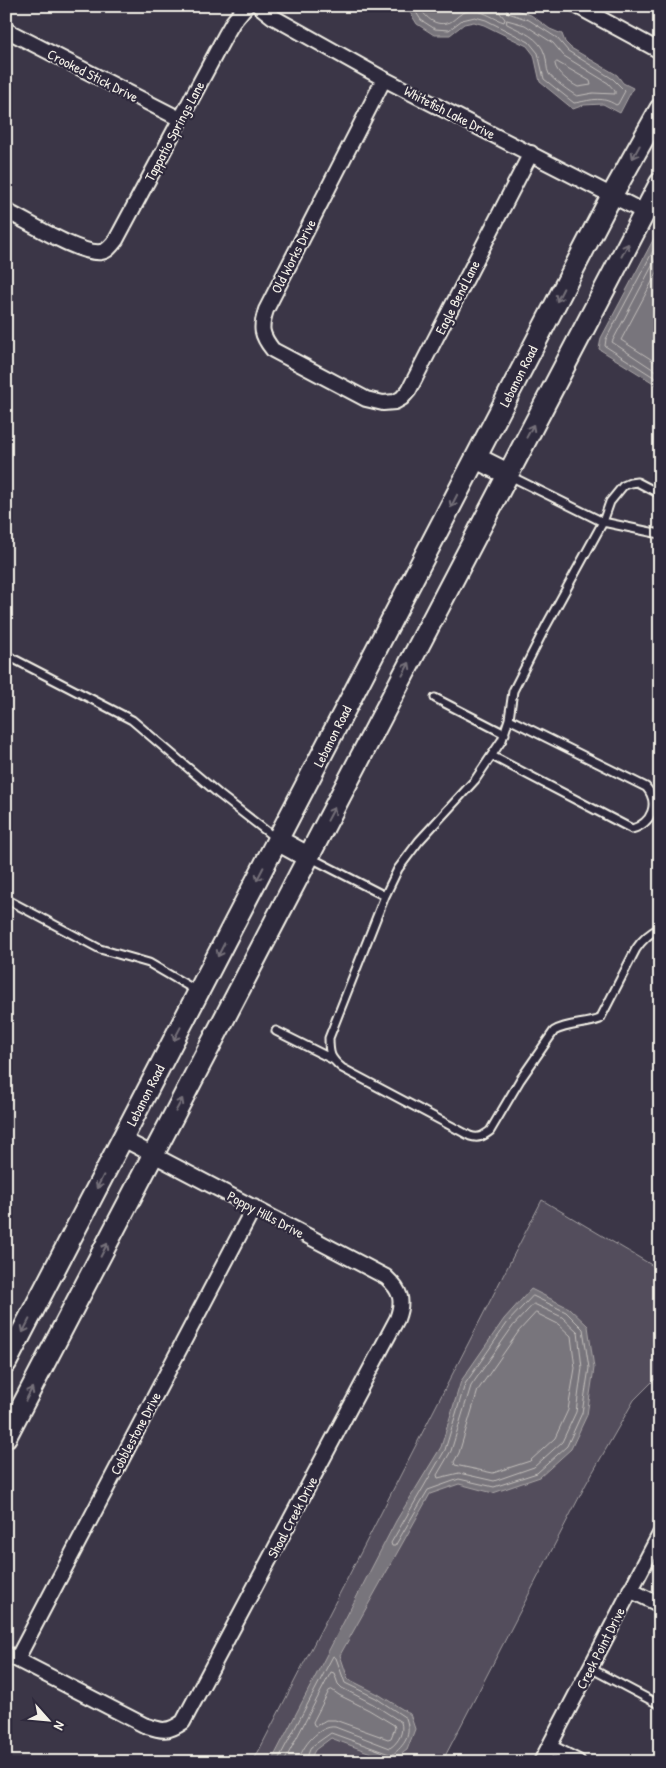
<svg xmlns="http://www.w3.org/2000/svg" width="666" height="1768" font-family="'Patrick Hand',sans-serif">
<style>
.green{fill:#534e5c;stroke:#a4a0a2}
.water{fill:#78747b;stroke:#aaa6a7}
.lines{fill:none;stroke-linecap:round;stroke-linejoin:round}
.shore{stroke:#c2bfbc;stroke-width:1}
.lane-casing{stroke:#f4f1e8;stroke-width:11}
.street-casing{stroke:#f4f1e8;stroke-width:18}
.secondary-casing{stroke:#f4f1e8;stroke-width:24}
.lane{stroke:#2f2a3d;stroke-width:7}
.street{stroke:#2f2a3d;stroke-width:14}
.secondary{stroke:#2f2a3d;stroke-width:20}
.oneway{stroke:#747079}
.labels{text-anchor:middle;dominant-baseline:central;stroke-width:4.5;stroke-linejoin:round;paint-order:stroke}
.street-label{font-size:14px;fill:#f4f1e8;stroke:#2f2a3d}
</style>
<rect width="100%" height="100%" fill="#3b3647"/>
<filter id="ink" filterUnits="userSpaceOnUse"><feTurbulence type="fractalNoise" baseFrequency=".02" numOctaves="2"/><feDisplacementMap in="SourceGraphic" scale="10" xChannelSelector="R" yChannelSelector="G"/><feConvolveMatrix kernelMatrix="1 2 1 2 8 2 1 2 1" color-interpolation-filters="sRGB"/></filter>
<g filter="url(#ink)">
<path class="green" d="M542,1200L660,1270V1374L634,1400L586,1484L442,1762H253Z"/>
<path class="water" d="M406,6H504L531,15L550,29L562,34L565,42L571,48L617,75L623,83L633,88L620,113L603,104L584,105L573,109L540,82L534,55L527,46L484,25L474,22L464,24L450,35H434L417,24Z
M660,227V387L599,349L601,338Z
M531,1289L569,1308L588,1326L594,1368L587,1415L571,1449L540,1477L493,1493L459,1484L430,1494L340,1655L348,1679L378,1694L410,1714L415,1729L407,1750L392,1761L331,1738L315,1750L309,1762H271L396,1521L441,1447L461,1381L504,1319Z"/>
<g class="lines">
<path class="shore" d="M412,6L421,20L435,29L449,30L462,20L475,17L486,20L529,42L538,53L544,79L574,103C589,101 601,95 616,105L618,104L625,91L613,79L568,51L557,38L529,20L508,13L505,6
M419,6C425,17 434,26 447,23C456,22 459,9 475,11C486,12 494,19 504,22L505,19L500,13L499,6
M507,20L525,25L553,43L564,56L608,83L615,91V94L593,93L577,96C571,93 552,79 549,74C546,69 547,60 545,55C540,37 522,32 507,24Z
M557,62L590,81L591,85L578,87C570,83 556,73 555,64Z
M660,238L606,339L605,346L660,381
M660,251L612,342L660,374
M660,267L621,340L660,365
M533,1296L566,1312L583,1329L589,1368L582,1413L567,1446L537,1473L494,1487L459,1479L428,1490L395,1546H392L391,1543L445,1450L465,1384L508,1322Z
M534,1304L562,1317L578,1332L582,1368L576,1412L562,1442L534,1467L494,1481L459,1473L438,1478L437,1475L451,1451L471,1386L513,1326Z
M536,1313L558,1324L571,1336L575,1368L568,1410L555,1438L530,1461L493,1473L455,1465L454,1462L459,1453L478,1390L519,1331Z
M332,1690L339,1695L369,1710L394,1725L395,1728L391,1738L388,1739L335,1720H326L316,1726L314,1725L313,1722L329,1691Z
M277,1762L333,1656L336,1658L345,1683L376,1698L406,1718C412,1735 405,1745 392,1755L331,1733L311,1747L305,1762
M284,1762L331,1672L334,1673L338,1684L342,1688L373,1704L401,1722C404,1732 399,1742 390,1748L335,1727C320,1725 300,1747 299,1762"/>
<g class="lane-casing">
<path id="lane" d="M510,476L603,522L660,534
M660,494L637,482L630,483L623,486L610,502L603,522L546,626L513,691L509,719L502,740L475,780L419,841L398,869L385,896L329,1038C329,1054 330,1058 342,1068L470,1136C479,1139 483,1136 490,1131L520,1080L554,1031C569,1023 584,1025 600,1019L636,949C642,940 649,933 660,928
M6,655L132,720L220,795L275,838
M435,698L505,734
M492,756L632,829C652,823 660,803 646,787L509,719
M309,857L385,896
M6,899L100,949L149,963L197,991
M276,1031L332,1059
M590,1668L660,1705"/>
</g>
<g class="street-casing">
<path id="street" d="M259,6L273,17L384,79L644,212
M577,6L660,51
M6,30L180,119
M384,79L266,310C260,328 261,335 273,350L366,399L383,403L395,402L402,398L409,390L531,153
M6,211C27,221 80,255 101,252C108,251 112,245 116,240L225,36L233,22L246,6
M630,1590L660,1605
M6,1654L144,1725C162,1731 167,1733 183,1722L397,1319C404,1300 401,1291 386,1277L123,1139
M17,1659L254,1207
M549,1747L578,1762
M541,1762L660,1534"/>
</g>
<g class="secondary-casing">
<path id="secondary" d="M476,458L508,474
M277,840L308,857
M6,1363L612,195L660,109
M6,1437L660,183"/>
</g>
<use href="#lane" class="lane"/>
<use href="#street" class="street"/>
<use href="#secondary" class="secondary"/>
</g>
<defs><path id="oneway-shaft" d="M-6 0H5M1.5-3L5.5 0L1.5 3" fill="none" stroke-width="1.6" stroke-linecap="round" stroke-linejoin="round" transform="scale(1.25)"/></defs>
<g class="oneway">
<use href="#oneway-shaft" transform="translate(636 152) rotate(119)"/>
<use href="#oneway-shaft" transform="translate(625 250) rotate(-62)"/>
<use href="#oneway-shaft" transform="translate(560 295) rotate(117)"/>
<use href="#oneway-shaft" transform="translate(530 431) rotate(-62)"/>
<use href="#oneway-shaft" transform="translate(454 501) rotate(117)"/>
<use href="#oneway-shaft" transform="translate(406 669) rotate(-62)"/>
<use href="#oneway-shaft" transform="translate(331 814) rotate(-62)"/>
<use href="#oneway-shaft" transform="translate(260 874) rotate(117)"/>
<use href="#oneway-shaft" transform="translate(221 950) rotate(117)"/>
<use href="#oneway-shaft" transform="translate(177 1034) rotate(118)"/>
<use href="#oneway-shaft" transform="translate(179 1105) rotate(-62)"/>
<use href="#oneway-shaft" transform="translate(100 1182) rotate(117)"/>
<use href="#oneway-shaft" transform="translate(104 1250) rotate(-63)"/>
<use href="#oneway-shaft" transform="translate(26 1326) rotate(117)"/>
<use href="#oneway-shaft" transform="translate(29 1394) rotate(-63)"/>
</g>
</g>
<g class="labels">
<g class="street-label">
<text transform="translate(93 75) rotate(27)">Crooked Stick Drive</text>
<text transform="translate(450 112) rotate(27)">Whitefish Lake Drive</text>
<text transform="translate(174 131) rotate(-62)">Tappatio Springs Lane</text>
<text transform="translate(293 256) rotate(-63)">Old Works Drive</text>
<text transform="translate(457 297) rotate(-63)">Eagle Bend Lane</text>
<text transform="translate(518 376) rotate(-63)">Lebanon Road</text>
<text transform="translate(332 736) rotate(-63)">Lebanon Road</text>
<text transform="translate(145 1095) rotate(-63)">Lebanon Road</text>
<text transform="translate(266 1214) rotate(28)">Poppy Hills Drive</text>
<text transform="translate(135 1433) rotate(-62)">Cobblestone Drive</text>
<text transform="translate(292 1517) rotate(-62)">Shoal Creek Drive</text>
<text transform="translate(600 1648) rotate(-63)">Creek Point Drive</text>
</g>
</g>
<rect width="666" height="1768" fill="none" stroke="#2f2a3d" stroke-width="25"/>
<rect x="12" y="12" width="641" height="1743" fill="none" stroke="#f4f1e8" stroke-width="2" filter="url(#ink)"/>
<g transform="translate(48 1720) rotate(117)" stroke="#2f2a3d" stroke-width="4" paint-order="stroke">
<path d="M0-4L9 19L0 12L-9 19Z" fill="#f4f1e8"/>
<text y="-8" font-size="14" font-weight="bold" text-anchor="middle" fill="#f4f1e8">N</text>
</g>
</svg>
